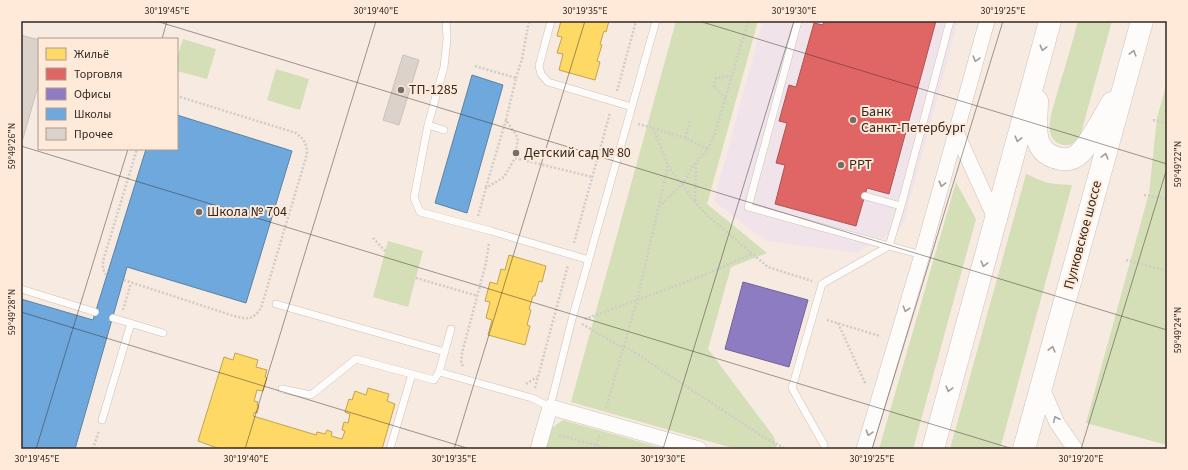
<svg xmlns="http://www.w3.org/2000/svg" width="1188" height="470" font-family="'Source Sans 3',sans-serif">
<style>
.commercial{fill:#f0e3ea}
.green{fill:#d4deb7}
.homes{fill:#ffd966;stroke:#c1a452}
.shops{fill:#e06666;stroke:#ac5452}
.offices{fill:#8e7cc3;stroke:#726393}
.schools{fill:#6fa8dc;stroke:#5c82a4}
.building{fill:#dbd2cb;stroke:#ccc2bc}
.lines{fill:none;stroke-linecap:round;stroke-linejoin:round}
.service-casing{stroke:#ccc2bb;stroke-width:8}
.minor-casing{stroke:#ccc2bb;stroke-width:16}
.primary-casing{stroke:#ccc2bb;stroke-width:23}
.path{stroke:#d0ccc9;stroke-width:2.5;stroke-dasharray:2 2;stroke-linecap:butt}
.service{stroke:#fefcfa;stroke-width:7}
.minor{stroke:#fefcfa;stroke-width:15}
.primary{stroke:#fefcfa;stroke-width:22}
.oneway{stroke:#a29d99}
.ticks{fill:none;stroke:#312923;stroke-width:1;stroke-opacity:0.45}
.poi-dot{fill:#766d66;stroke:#ffe9d8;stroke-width:1.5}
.labels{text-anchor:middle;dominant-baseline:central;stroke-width:4;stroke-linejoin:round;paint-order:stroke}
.poi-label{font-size:14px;fill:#312923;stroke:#ffe9d8;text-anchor:start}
.street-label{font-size:14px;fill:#312923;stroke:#ffe9d8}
.neatline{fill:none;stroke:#312923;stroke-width:1.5}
.ticks-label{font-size:10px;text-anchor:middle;fill:#312923}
</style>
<rect width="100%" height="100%" fill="#f6eae1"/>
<path class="commercial" d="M763,21H958L903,225L857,253L766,241L714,201Z"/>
<path class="green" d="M676,21H758L707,204L767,253L731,267L708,349L774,437L777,449H736L571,402Z
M1078,21H1112L1081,133C1078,139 1075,144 1068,145C1060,146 1052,141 1050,132C1048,121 1055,101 1058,90C1065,67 1072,44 1078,21Z
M183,39L216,49L207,79L177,71V58Z
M276,69L309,79L300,110L267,100Z
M1167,82V445L1086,423L1149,193L1157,118Z
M1026,174C1031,175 1035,179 1040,180C1050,185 1061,184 1072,185L1000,449H950Z
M956,182L976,219L913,449H879Z
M388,241L423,251L408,307L373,297Z
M563,420L665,449H544L549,430Z"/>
<path class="homes" d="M561,21H609L606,32L604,31L600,44L602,45L597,61L600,62L595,80L559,70L563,54L557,53L562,37L557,36Z
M509,255L546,266L542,282L539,281L535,296H533L529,309L531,310L527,325L530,326L525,345L488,335L492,320L486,318L490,302L485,301L490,282L497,284L501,269L505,270Z
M235,353L258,360L256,367L267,370L265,377L267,378L263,391L257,390L254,401L258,402L257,405L259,406L257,413L255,412L253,416L316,435L317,432L325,434L327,430L332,432L331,436L342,439L345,431L342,430L344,422L348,423L350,414L345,412L349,399L352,400L355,391L366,395L368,388L389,394L387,401L395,404L382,449H220L198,441L224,357L233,360Z"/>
<path class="shops" d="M824,21H936L889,194L867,188L856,226L775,204L785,165L776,163L787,123L779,121L789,85L796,87L814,23L823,25Z"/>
<path class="offices" d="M743,282L808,300L789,367L725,349Z"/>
<path class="schools" d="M472,75L503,85L467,213L435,203Z
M177,115L292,151L246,303L127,267L75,449H21V299L93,320L146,149H177Z"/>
<path class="building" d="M21,35L39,40V83L21,145Z
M403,55L419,60L399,125L383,120Z"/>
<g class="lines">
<g class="service-casing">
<path id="service" d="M446,21L447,39L444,67L428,125L414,198L420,212L491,231L589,260
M551,21L539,66L541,74L548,82L632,107
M798,21L748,207L922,255
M428,125L444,130
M901,206L950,21
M21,289L95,312
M276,304L445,352
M113,318L163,333
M451,329L439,372L532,398L550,407L572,319L656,21
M282,389L311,395L356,359L434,380L439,372
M102,420L131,323
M824,445L792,388L822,284L889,246L901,206L865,196
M390,449L412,374"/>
</g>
<g class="minor-casing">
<path id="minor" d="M956,132L996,220
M1041,386L1057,423L1075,449
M538,449L550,407L699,449
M864,449L922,255L987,21"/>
</g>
<g class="primary-casing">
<path id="primary" d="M1037,101C1037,125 1029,153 1061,159C1068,160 1075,158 1080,153C1093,139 1102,119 1112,103
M933,449L1050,21
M1024,449L1142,21"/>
</g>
<path class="path" d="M475,66L516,78L506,120L518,138L515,158L592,177
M516,78L522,59L529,21
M617,91L636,21
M726,98L714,87L716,78L732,76
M1153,120L1167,123
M638,124L653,128L668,166L695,202L708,216L768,267L812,281
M653,128L685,138L708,149
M685,138L690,121
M486,187L506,120
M1144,195L1167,199
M695,201L696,163L708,149L715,133L748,21
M659,207L682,184L695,163
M478,216L486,188L504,177L515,158
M373,238L386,252
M574,243L610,113
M1126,260L1167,271
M106,275L103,269V261L137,149
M416,278L478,296
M124,280L234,316C248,319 252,321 261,308L307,154C307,144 304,139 296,133L177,96
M123,310L131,283
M585,319L697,278L752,254
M827,320L880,336
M838,323L866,385
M582,324L618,345L628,348L765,438L786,449
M463,366L461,363L462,353L486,263L489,243
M526,384L537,377
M535,388L568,265
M606,408L637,301L668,166
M559,435L609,449
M93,449L99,430
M595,449L599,436"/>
<use href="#service" class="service"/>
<use href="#minor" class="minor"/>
<use href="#primary" class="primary"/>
</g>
<defs><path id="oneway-chevron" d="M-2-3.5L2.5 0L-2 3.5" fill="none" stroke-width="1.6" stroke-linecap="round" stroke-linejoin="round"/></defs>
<g class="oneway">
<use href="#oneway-chevron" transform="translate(1043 48) rotate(105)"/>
<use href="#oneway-chevron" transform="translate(1133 53) rotate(-75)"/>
<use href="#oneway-chevron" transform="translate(976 59) rotate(106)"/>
<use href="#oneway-chevron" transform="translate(1018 139) rotate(105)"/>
<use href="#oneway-chevron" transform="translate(1105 156) rotate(-75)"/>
<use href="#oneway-chevron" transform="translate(942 184) rotate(105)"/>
<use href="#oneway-chevron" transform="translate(984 264) rotate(105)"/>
<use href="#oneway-chevron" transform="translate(906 309) rotate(107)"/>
<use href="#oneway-chevron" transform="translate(1052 349) rotate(-75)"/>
<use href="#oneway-chevron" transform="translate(949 389) rotate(105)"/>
<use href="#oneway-chevron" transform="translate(1056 419) rotate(-116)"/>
<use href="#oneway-chevron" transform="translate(869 433) rotate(107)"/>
</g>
<path class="ticks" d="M156,21L1167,330M699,21L1167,164M162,39L167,21M21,146L1013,449M21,312L470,449M36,449L128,149M245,449L376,21M454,449L585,21M663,449L794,21M872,449L1003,21M1081,449L1167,168"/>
<g class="poi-dot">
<circle cx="401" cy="90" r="4"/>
<circle cx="853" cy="120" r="4"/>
<circle cx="516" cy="153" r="4"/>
<circle cx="841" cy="165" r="4"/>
<circle cx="199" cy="212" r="4"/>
</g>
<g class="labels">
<g class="poi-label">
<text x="409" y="90">ТП-1285</text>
<text x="861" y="112">Банк<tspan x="861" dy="16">Санкт-Петербург</tspan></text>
<text x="524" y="153">Детский сад № 80</text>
<text x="849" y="165">РРТ</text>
<text x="207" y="212">Школа № 704</text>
</g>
<g class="street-label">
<text transform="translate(1083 235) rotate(-75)">Пулковское шоссе</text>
</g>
</g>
<rect width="1188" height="470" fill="none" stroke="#ffe9d8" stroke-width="44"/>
<rect x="38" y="38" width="140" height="112" fill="#ffe9d8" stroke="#ad9c90"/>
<rect x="46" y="48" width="20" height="12" fill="#ffd966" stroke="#ad9c90"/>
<text x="74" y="58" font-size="12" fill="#312923">Жильё</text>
<rect x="46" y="68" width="20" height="12" fill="#e06666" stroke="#ad9c90"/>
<text x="74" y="78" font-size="12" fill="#312923">Торговля</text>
<rect x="46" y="88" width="20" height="12" fill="#8e7cc3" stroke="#ad9c90"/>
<text x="74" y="98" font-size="12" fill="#312923">Офисы</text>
<rect x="46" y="108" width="20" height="12" fill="#6fa8dc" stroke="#ad9c90"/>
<text x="74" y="118" font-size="12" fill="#312923">Школы</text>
<rect x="46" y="128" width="20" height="12" fill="#dbd2cb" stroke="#ad9c90"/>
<text x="74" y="138" font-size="12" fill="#312923">Прочее</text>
<rect x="22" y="22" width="1144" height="426" class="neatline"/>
<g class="ticks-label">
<text x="167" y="14">30°19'45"E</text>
<text x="376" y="14">30°19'40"E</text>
<text x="585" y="14">30°19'35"E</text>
<text x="794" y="14">30°19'30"E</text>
<text x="1003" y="14">30°19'25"E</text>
<text transform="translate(11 146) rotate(-90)" y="4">59°49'26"N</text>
<text transform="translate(1177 164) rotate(-90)" y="4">59°49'22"N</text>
<text transform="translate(11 312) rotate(-90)" y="4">59°49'28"N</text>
<text transform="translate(1177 330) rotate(-90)" y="4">59°49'24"N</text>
<text x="37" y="462">30°19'45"E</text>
<text x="246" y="462">30°19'40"E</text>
<text x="454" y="462">30°19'35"E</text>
<text x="663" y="462">30°19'30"E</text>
<text x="872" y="462">30°19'25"E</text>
<text x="1081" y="462">30°19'20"E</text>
</g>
</svg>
